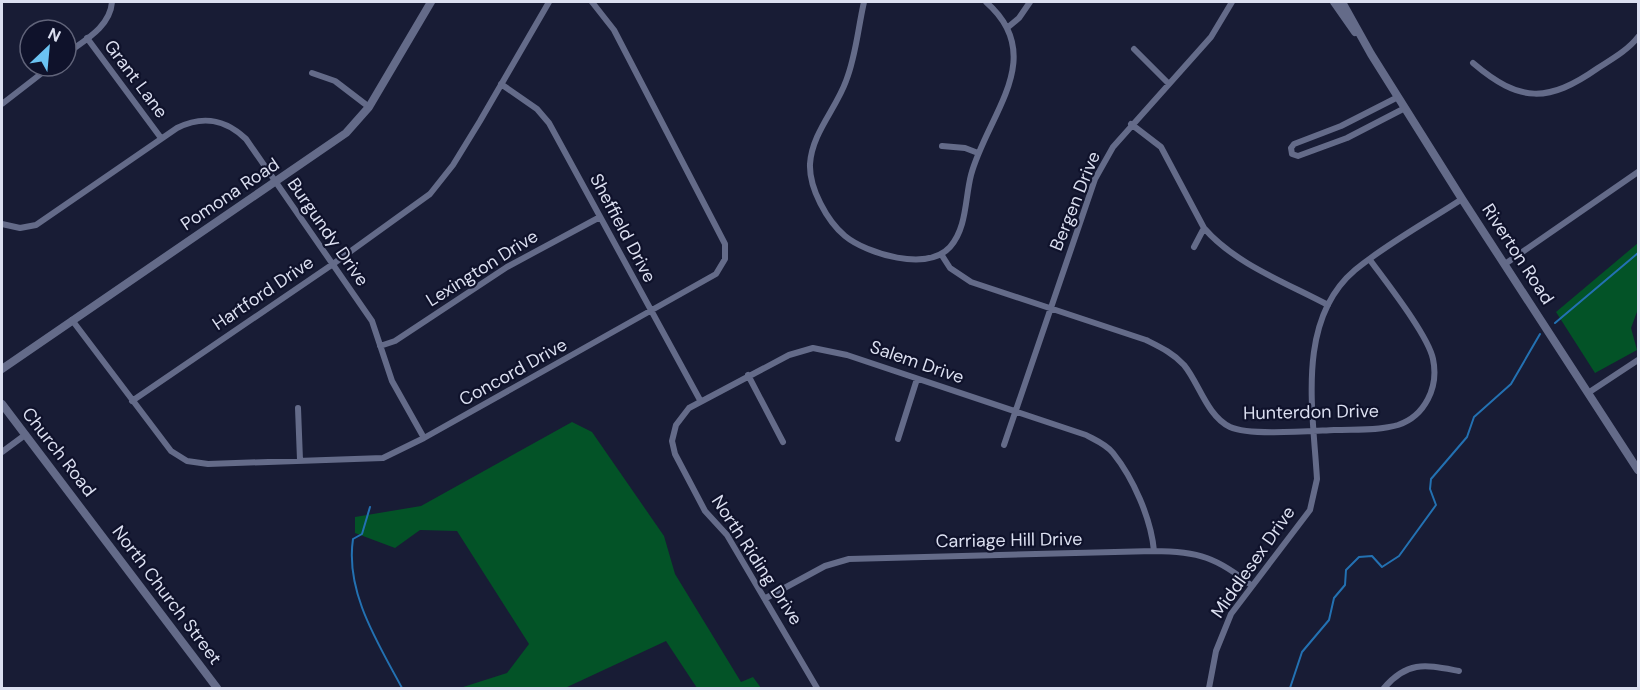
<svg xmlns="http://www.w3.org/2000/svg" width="1640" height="690" font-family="'DM Sans',sans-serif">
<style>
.forest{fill:#035327}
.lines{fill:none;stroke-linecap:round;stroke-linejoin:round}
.stream{stroke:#2371b2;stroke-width:2}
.minor{stroke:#646b89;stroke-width:6}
.tertiary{stroke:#646b89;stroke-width:8}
.secondary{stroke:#646b89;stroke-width:8}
.labels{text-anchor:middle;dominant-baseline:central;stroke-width:4.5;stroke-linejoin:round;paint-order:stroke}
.street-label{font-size:18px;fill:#dbdff0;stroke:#0f122b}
</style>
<rect width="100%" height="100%" fill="#181c35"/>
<path class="forest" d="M1638,243V309L1631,328L1637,350L1595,373L1556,312Z
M572,422L592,432L664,536L675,574L741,682L753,677L761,688H697L666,641L565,688H460L507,673L529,644L457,531L420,530L395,548L355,533V517L421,506Z"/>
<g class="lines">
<path class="stream" d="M1555,323L1638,253
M370,507L362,534L353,539C345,592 378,643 402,688
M1290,688L1302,652L1329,620L1334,598L1345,585L1346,570L1359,557L1372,556L1382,567L1399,556L1436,505L1430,489L1431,479L1467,437L1474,417L1511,384L1540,334"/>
<path class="minor" d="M864,2C858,28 856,56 846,81C836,109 812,133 810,164C809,188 827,221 845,236C867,254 927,272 950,247C967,228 965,198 971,175C987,115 1049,57 986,2
M1007,28L1019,18L1030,2
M87,38L161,138
M1134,49L1169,84
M66,54C85,40 110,27 112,2
M1473,63C1520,103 1548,103 1598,68C1612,59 1628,50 1638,37
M312,73L335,81L369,107
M501,84L537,109L549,123L700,400
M1398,97L1341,126L1294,144L1291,148L1292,154L1298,156L1347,138L1405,108
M2,104L51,66
M1131,124L1161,147L1204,228C1235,264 1287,283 1328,305
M942,146L965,148L978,153
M2,224L20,228L36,225L177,128C203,115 225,119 246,139L372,321L392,381L424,438
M1194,247L1204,228
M941,254L950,268L971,282L1146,340C1160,347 1173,353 1184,365C1199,383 1207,416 1230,427C1249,436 1311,431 1334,430C1354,429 1378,431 1398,425C1425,416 1439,387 1433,359C1428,335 1386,282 1370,260
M1505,264L1638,172
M72,320L171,451L187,461L208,464L383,458L424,438L716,274L725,259V244L614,30L592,2
M380,346L395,341L507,267L600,217
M748,375L783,442
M1588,393L1638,360
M132,401L333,264L430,194L453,165L480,121L549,2
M298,408L300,460
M898,439L917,379
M1004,445L1095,179L1113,147L1211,37L1232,2
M2,452L25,435
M766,598L825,566L849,559L1154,551C1198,551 1218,558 1252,586
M817,688L727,535L705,511L675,454L672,441L676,425L689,408L789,355L813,348L847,355L1086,435C1095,440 1106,444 1113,453C1133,478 1151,518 1154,551
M1209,688L1216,651L1231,614L1310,510L1317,479C1313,410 1296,320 1355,270C1388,243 1427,222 1462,199
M1384,688C1408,660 1426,665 1459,671"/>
<path class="tertiary" d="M2,369L346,133L369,107L431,2"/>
<path class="secondary" d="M1334,2L1355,32
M1342,2L1371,54L1462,199L1638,470
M2,404L217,688"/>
</g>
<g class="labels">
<g class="street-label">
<text transform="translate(136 79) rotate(53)">Grant Lane</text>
<text transform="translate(230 194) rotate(-34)">Pomona Road</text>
<text transform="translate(1075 201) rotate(-68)">Bergen Drive</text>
<text transform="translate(623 228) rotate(62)">Sheffield Drive</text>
<text transform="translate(328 232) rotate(55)">Burgundy Drive</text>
<text transform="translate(1518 254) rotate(57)">Riverton Road</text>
<text transform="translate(482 268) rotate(-32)">Lexington Drive</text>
<text transform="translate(263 293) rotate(-34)">Hartford Drive</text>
<text transform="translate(917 362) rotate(19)">Salem Drive</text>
<text transform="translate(513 372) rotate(-29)">Concord Drive</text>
<text transform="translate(1311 412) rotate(-1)">Hunterdon Drive</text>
<text transform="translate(59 452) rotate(52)">Church Road</text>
<text transform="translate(1009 540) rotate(-1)">Carriage Hill Drive</text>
<text transform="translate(757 560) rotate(57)">North Riding Drive</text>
<text transform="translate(1253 562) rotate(-55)">Middlesex Drive</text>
<text transform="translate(167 595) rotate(53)">North Church Street</text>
</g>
</g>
<rect width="1640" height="690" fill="none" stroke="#dbdff0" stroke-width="6"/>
<g transform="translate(48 48) rotate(26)"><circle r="28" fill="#0f122b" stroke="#61647a" stroke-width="1.5"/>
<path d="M0-4.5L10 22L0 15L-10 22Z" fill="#6bc3f2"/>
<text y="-9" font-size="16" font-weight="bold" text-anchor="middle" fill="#dbdff0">N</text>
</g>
</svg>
